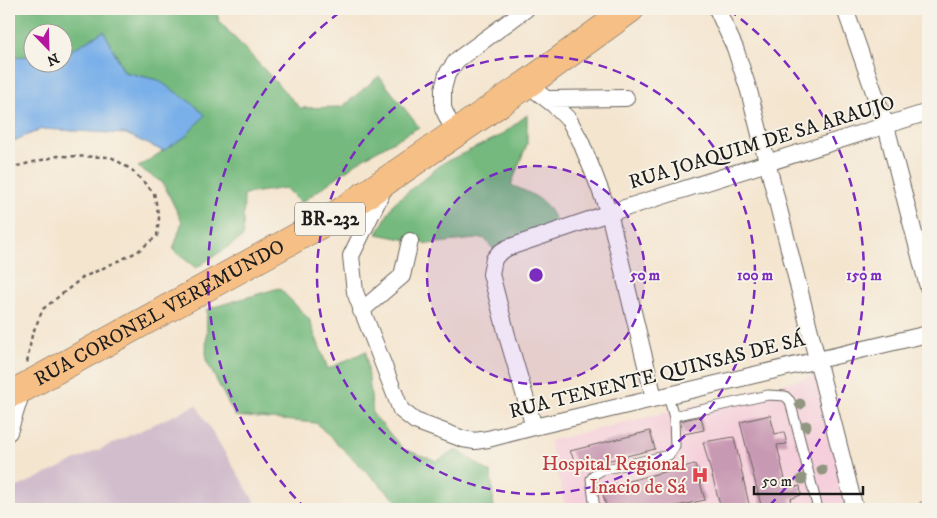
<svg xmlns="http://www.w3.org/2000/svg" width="937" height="518" font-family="'IM FELL DW Pica',serif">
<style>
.built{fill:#f5cfdb}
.industrial{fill:#d1bdcc}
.forest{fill:#74b97e;stroke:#486a4d}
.water{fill:#7ab0e9;stroke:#4b6682}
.building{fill:#c899b3}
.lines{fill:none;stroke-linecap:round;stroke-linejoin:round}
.service-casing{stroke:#68625b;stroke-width:11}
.minor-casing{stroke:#68625b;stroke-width:18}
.trunk-casing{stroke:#68625b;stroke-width:29}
.path{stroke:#68625b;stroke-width:2.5;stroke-dasharray:4 4;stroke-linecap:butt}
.service{stroke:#fff;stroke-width:9}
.minor{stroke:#fff;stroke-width:16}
.trunk{stroke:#f5bf86;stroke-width:28}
.tree{fill:#909680}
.ring{fill:none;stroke:#7b2cbf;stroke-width:2.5;stroke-dasharray:9 6}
.labels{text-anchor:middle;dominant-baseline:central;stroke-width:4;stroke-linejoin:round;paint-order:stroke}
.shield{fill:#f7f3e8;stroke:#5e5c59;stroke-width:1}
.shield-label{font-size:19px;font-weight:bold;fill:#1c1c1c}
.street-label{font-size:20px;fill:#1c1c1c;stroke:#f7f3e8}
.health-label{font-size:20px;fill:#be3a42;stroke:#f7f3e8;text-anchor:end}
.centre{fill:#7b2cbf;stroke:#f7f3e8;stroke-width:2.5}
.ring-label{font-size:15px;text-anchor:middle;font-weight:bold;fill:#7b2cbf;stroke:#f7f3e8;stroke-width:4;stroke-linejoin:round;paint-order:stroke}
</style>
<rect width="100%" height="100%" fill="#f7f3e8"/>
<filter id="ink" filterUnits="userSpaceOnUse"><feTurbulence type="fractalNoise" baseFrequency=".02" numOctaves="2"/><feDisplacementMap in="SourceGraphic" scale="10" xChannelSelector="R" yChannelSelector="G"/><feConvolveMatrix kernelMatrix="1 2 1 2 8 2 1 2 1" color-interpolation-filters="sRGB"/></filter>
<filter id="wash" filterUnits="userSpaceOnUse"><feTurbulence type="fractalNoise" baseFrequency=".0096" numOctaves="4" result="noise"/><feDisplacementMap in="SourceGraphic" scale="20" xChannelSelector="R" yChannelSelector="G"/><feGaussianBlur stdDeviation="1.12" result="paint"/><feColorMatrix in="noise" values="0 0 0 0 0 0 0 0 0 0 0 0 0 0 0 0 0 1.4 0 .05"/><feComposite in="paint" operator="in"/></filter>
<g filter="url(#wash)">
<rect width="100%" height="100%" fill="#f4e5cf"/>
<path class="built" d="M818,375L851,509H566L549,441Z"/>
<path class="industrial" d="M196,405L259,509H9V491Z"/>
<path class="forest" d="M9,9H216L219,21L300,108L342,107L379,76L419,127L362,159L301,203L286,188L244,194L243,237L196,268L173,250L182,222L163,183L138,167L163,151L158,80L124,72L114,50L63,55L62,32H32V56L9,57Z
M527,115V144L511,185C547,200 548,203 563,238L526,244L499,256L484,238L428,244L377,234L394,203L443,163L500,136Z
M279,288L309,319L328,369L366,351L373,414L403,449L437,461L457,450L491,473L494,509H405L316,423L235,416L206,360L207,309Z"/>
<path class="water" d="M104,31L124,72L158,80L193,104L205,115L186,136L163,151L126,134L42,129L9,143V57L32,56V62H62L63,55Z"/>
<g id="blocks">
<path class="building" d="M770,415L775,434L784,432L787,444L777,445L787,488L800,486L801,495L790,499L793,509H762L740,422Z
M701,416L704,430L684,434L680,421Z
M650,431L655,449L578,468L570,451Z
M734,437L750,509H721L703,442Z
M695,464L705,500L663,509H607L601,488Z"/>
</g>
</g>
<g filter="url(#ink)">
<use href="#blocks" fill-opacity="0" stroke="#68625b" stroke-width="1"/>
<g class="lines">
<g class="service-casing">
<path id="service" d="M668,395L674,418
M595,509L591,479L595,474L602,470L669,455L675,446L674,418L678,415L768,395L785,396L790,401L818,509"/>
</g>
<g class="minor-casing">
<path id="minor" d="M717,9L735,48L749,91L855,509
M845,9L886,126L928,287
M527,84L554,105L569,120L580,140L594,174L609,213L654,398
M548,99L626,98
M455,134L443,108V89L447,74L457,60L526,9
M385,186L351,256L355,292L401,410L415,421L463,439L475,441L488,439L534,427L928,334
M361,311L402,276L410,241
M534,427L508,339L491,274L494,259L499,253L507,248L609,213L928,112
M9,432L23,388
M926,509H928"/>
</g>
<g class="trunk-casing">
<g id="trunk">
<path id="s1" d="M9,394L23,388L332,218L527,84L630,9"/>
</g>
</g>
<path class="path" d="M9,168L58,156L111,157L132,170L154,193L159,218L157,236L137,252L82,278L43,309L32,335L27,363"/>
<use href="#service" class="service"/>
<use href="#minor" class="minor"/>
<use href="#trunk" class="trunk"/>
</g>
<g class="tree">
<circle cx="800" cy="404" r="5.5"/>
<circle cx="806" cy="426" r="5.5"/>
<circle cx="822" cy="470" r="5.5"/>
<circle cx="802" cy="479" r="5.5"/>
</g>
</g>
<circle cx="536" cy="275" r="109" fill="#7b2cbf" fill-opacity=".12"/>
<g class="ring">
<circle cx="536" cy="275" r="109"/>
<circle cx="536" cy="275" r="219"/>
<path d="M306 509A328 328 0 0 1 343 10M729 10A328 328 0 0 1 766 509"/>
</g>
<defs>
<g id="hospital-bare" transform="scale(1.35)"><path d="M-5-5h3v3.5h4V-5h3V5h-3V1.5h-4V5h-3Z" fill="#e0444e" stroke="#f7f3e8" stroke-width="2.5" paint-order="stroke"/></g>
</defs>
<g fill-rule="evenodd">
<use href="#hospital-bare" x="700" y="475"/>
</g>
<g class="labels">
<rect class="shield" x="295" y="202.5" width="70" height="33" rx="4"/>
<g class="shield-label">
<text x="330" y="219">BR-232</text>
</g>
<g class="street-label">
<text transform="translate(762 143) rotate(-17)">RUA JOAQUIM DE SA ARAUJO</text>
<text stroke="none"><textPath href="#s1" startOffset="171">RUA CORONEL VEREMUNDO</textPath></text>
<text transform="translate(657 376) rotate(-14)">RUA TENENTE QUINSAS DE SÁ</text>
</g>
<g class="health-label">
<text x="686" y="464">Hospital Regional<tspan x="686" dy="23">Inacio de Sá</tspan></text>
</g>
</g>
<circle cx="536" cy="275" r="8" class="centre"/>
<g class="ring-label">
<text x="645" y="280">50 m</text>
<text x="755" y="280">100 m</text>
<text x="864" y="280">150 m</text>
</g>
<rect width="937" height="518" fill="none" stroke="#f7f3e8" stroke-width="30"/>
<g transform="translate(48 48) rotate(157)"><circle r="24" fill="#f7f3e8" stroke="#9f9d96"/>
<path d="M0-4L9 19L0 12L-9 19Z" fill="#b5179e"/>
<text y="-8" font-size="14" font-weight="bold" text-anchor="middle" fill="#1c1c1c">N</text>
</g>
<path d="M754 486v8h109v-8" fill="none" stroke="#1c1c1c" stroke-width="2.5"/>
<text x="762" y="486" font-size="15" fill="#1c1c1c" stroke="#f7f3e8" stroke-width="4" paint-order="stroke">50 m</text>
</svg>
